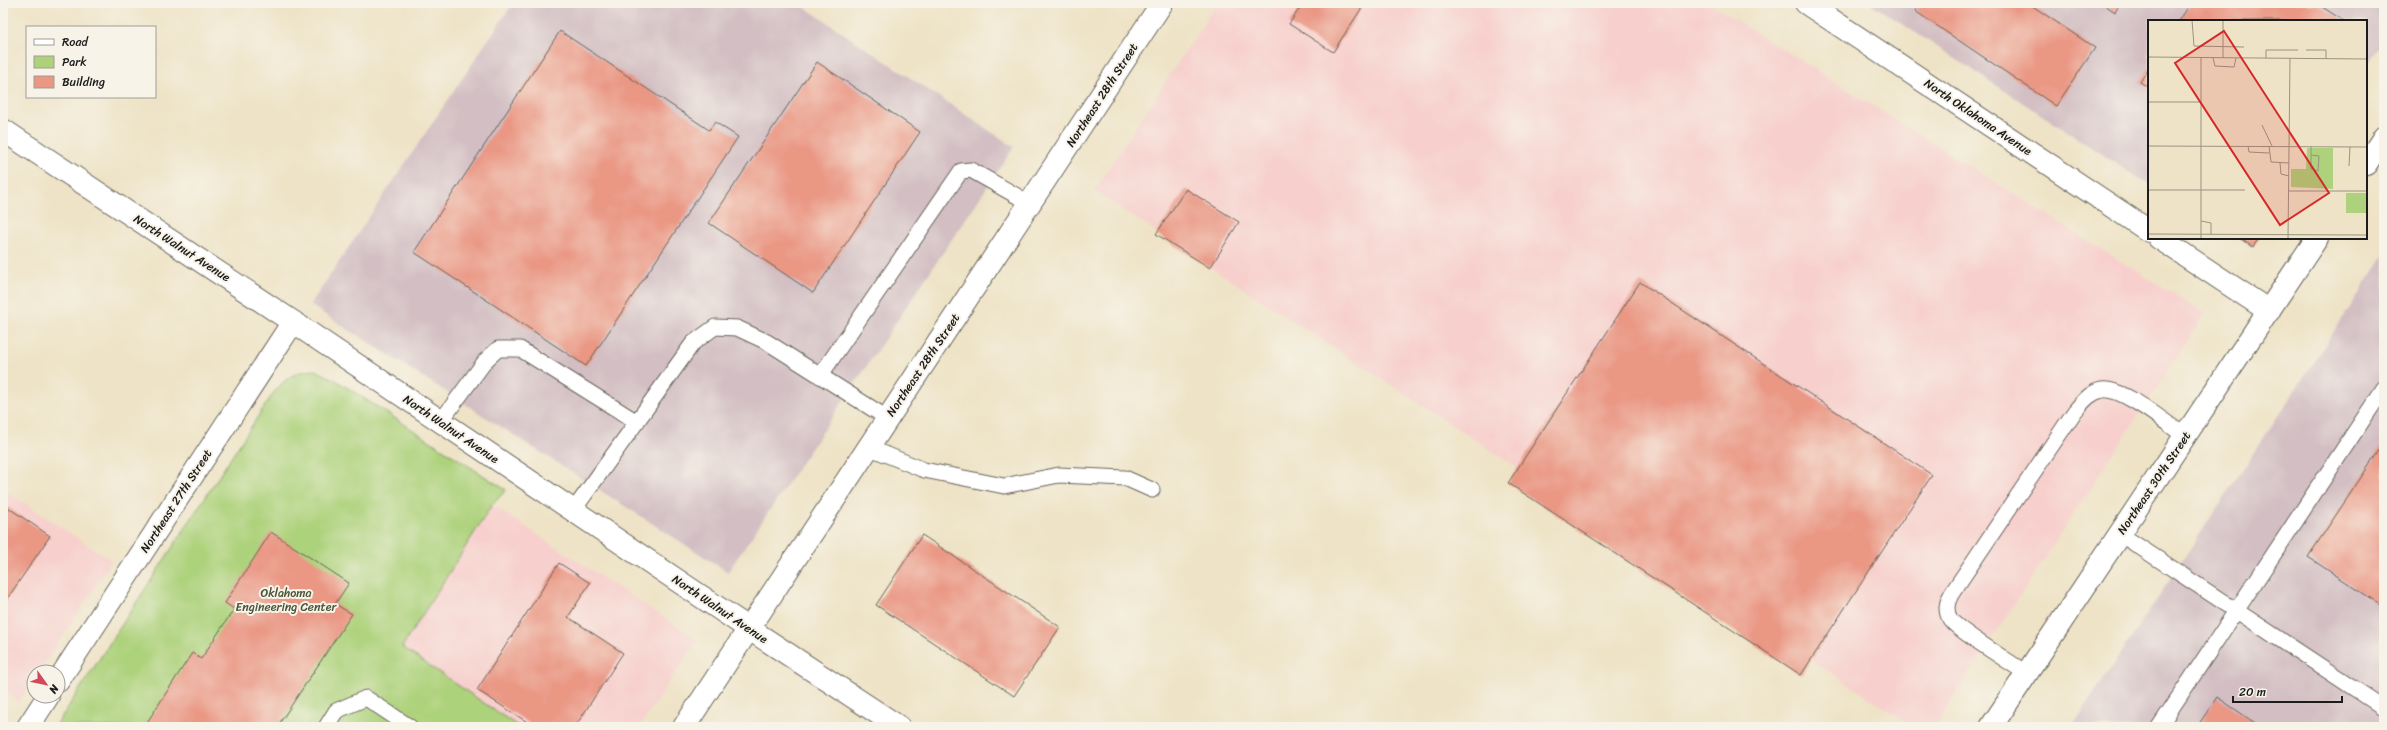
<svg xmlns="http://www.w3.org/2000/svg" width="2387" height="730" font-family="Sriracha,sans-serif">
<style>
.built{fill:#f7d0cd}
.industrial{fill:#d2bec3}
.green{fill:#add27b;stroke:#64774c}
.building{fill:#ea9784}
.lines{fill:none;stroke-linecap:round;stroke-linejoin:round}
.lane-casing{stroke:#666258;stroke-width:17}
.street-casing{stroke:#666258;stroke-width:24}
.lane{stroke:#fff;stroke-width:15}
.street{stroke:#fff;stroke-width:22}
.labels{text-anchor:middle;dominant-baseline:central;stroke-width:4;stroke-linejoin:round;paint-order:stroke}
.street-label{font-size:12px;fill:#1c1c1c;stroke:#f7f3e8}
.park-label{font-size:12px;fill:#485338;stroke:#f7f3e8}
.inset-road{fill:none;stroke:#9a9382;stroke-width:1}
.view{fill:#d62828;fill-opacity:0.15;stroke:#d62828;stroke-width:2}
.inset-edge{fill:none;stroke:#1c1c1c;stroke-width:2}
</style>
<rect width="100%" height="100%" fill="#f7f3e8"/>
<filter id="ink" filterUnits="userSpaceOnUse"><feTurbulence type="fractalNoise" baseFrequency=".025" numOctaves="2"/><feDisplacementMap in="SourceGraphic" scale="8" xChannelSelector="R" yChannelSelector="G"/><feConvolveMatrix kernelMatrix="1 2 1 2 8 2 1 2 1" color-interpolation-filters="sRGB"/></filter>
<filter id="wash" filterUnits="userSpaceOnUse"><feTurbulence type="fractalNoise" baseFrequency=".012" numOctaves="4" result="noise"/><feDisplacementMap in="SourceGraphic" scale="16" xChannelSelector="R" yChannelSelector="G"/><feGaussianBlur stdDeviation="0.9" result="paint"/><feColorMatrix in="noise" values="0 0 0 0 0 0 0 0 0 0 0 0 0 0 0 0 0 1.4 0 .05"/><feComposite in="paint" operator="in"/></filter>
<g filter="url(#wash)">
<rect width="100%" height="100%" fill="#eee3c6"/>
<path class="built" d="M1217,3H1709L2205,314L1934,727H1914L1094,191Z
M3,489L112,561L39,672H34V679L19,702L3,688Z
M492,505L698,640L639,727H519L401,647Z"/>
<path class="industrial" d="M513,3H798L1014,147L728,572L310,305Z
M1870,3H2384V39L2366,67V21H2149V185Z
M2384,256V727H2072Z"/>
<path class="green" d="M315,370L334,379L506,490L492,505L402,647L519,727H55L272,395C285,379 293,371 315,370Z"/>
<g id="blocks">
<path class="building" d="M1303,3H1365L1333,52L1289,24Z
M1921,3H2028L2095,48L2056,106L1915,11Z
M2102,3H2121L2115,12Z
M2191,3H2316L2344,21H2179Z
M560,31L709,130L715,122L738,137L586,366L414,252Z
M817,62L920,132L813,293L709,223Z
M2149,68V88L2140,82Z
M1186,189L1239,222L1210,268L1156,234Z
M2239,238H2259L2253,247Z
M1640,282L1932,475L1801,675L1508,483Z
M2384,443V607L2308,557Z
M3,504L50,536L3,605Z
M271,532L349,583L335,604L352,614L277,727H144L192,653L201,659L234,609L225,603Z
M922,535L1060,627L1014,696L876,605Z
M559,563L590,583L568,617L623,653L575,727H535L477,690Z
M2217,697L2261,727H2197Z"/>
</g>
</g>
<g filter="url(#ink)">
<use href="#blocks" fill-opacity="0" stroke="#666258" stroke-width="1"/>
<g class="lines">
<g class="lane-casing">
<path id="lane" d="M820,376L961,171L971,170L1031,204
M441,421L486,360L498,349H520L637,422
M868,447L924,470L1004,486L1059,475L1125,478L1152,490
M573,511L693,343L715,327L737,328L767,342L887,418
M2120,534L2384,708
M2027,674C2012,663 1958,631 1950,619C1944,608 1948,599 1954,590L2075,411C2082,403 2090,392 2102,390C2123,387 2167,424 2185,436
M326,727L336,711L366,698L410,727
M2159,727L2384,388"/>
</g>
<g class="street-casing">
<path id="street" d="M1806,3L2149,231
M3,130L293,322L748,628L899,727
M2366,164L2384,137
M2159,238L2269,311
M58,681L293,322
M28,727L48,696
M684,727L1162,3
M1991,727L2317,238"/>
</g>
<use href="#lane" class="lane"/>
<use href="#street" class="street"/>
</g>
</g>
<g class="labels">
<g class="street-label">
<text transform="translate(1102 95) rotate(-57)">Northeast 28th Street</text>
<text transform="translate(1978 117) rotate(34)">North Oklahoma Avenue</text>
<text transform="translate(182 248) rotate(33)">North Walnut Avenue</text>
<text transform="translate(923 365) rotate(-56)">Northeast 28th Street</text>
<text transform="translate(451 429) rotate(34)">North Walnut Avenue</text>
<text transform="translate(2154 483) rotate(-56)">Northeast 30th Street</text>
<text transform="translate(176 501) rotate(-57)">Northeast 27th Street</text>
<text transform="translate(720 609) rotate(34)">North Walnut Avenue</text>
</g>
<g class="park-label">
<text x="286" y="593">Oklahoma<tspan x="286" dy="14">Engineering Center</tspan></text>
</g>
</g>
<g transform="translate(2148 20)">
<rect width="219" height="219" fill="#eee3c6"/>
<path d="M159,128H185V169L143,167V149H158ZM198,173H219V193H198Z" fill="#add27b"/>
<path class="inset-road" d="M44,0L46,26L96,27M158,30H178V39M0,37L219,39M65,38L67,46L86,47L88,38M75,38V0M118,38V30H150M0,82H53M114,105L124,126M0,126L219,127M100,126L101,132L121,133M121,126L123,142L141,143M163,135L171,136L170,151L163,149V126M132,143L133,154L141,156M201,146L202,127M0,170H97M141,171H219M53,201L63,203V214M0,214L219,215M53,219V38M140,219L142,38"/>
<path class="view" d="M76,11L181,173L132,205L27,43Z"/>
<rect width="219" height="219" class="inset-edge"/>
</g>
<rect width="2387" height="730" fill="none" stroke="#f7f3e8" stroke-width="16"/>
<rect x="26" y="26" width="130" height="72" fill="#f7f3e8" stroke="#9f9d96"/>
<rect x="34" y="39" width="20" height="6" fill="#ffffff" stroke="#9f9d96"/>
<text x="62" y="46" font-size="12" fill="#1c1c1c">Road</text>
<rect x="34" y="56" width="20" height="12" fill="#add27b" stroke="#9f9d96"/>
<text x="62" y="66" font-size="12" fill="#1c1c1c">Park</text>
<rect x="34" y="76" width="20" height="12" fill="#ea9784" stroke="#9f9d96"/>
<text x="62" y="86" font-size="12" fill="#1c1c1c">Building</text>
<g transform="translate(46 684) rotate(123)"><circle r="19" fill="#f7f3e8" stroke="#9f9d96"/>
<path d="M0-3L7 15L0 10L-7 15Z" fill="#d1495b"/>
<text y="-6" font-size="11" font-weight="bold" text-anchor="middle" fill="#1c1c1c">N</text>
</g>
<path d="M2233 696v6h109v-6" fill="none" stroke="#1c1c1c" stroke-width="2"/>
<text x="2239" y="696" font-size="12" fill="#1c1c1c" stroke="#f7f3e8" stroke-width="3" paint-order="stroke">20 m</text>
</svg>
